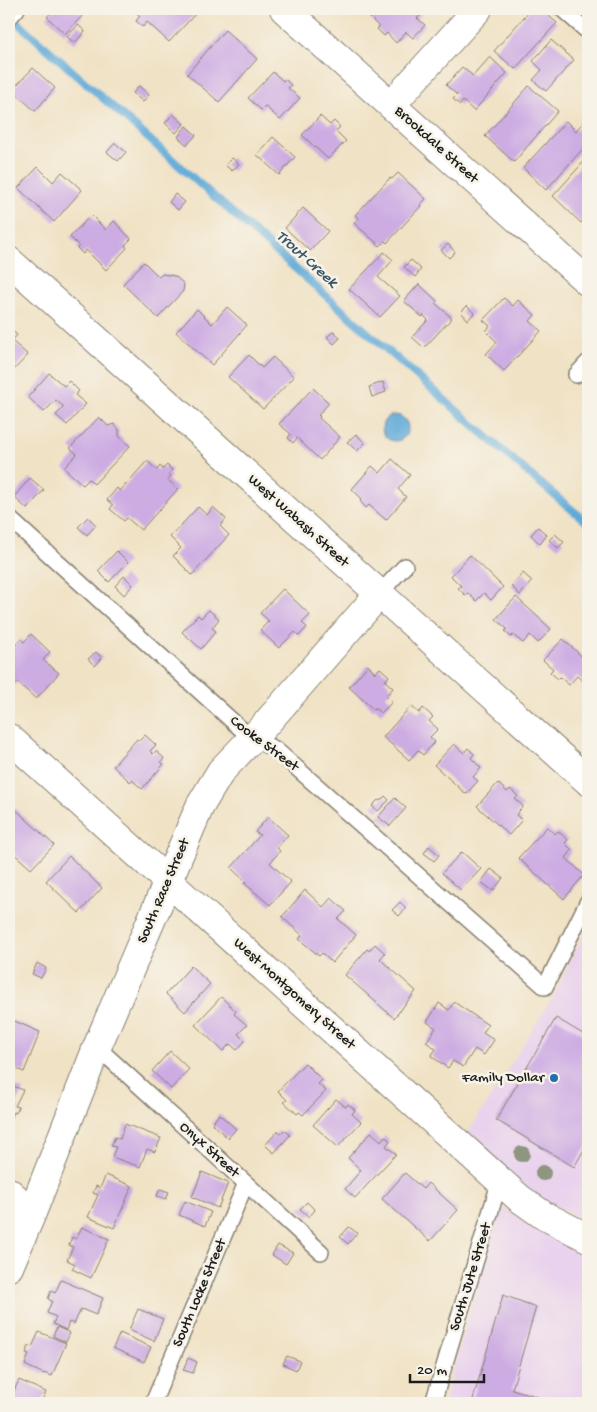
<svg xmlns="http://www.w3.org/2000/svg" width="597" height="1412" font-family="'Gochi Hand',sans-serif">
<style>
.built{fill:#e9d2ed}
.water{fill:#61aad9;stroke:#3e637a}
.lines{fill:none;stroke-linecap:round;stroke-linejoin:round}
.stream{stroke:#61aad9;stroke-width:8}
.building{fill:#cdace3}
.service-casing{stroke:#867f70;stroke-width:18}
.minor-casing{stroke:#867f70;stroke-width:30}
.service{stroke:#fff;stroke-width:15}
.minor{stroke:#fff;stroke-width:28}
.tree{fill:#8e967f}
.poi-dot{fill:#1f6fb2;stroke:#f7f3e8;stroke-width:2}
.labels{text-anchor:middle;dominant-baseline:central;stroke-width:5;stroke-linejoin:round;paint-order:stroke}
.street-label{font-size:15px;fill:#1c1c1c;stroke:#f7f3e8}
.poi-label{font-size:15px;fill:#1c1c1c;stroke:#f7f3e8;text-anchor:end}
.water-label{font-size:16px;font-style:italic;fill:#385568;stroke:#f7f3e8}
</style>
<rect width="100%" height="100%" fill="#f7f3e8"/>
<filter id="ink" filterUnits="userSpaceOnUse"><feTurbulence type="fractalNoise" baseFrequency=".02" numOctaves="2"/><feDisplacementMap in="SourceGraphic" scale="10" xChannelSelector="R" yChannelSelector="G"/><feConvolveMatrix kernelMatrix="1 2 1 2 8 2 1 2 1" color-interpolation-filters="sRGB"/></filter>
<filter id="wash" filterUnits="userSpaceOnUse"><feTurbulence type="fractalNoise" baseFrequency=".0096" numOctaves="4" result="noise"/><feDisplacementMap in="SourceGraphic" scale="20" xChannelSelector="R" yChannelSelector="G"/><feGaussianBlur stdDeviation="1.12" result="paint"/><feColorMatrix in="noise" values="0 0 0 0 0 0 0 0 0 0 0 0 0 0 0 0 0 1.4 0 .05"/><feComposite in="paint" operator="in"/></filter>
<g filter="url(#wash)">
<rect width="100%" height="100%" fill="#f0e2c5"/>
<path class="built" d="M588,924V1223L549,1203L521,1185L467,1135L558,988Z
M507,1209L520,1218L588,1252V1403H444L497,1214L499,1211Z"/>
<path class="water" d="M382 428a13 13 0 1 1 26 0a13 13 0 1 1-26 0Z"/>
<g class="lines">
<path class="stream" d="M9,15L385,348L534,478L588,523"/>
</g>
<g id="blocks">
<path class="building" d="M54,9H76L83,15L65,34L47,17Z
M136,9H200L169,42L147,22L143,27L136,21L140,16L135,11Z
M379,9H415L421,15L417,18L425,25L413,38L406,32L396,43L387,33L384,36L377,29L379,27L370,18Z
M531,9H541L557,23L515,69L494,51Z
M78,25L85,31L75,43L67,37Z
M225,30L257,59L219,102L187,74Z
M551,40L574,60L546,91L533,80L542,70L533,61Z
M490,57L507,73L474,111L463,101L460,105L453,99L457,95L446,85L462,67L473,76Z
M33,68L55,88L35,111L12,90Z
M273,72L283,81L285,79L291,85L288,88L300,98L280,120L265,106L261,110L248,98Z
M139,86L149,95L143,102L133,93Z
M529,86L558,111L514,162L485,136Z
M173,114L184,124L176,133L165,123Z
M320,116L330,125L334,121L340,127L336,131L346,141L328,159L302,135Z
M585,120L588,123V143L546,190L523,168L566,121L576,131Z
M186,126L196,135L187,145L178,137Z
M273,137L295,157L279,175L257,155Z
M115,143L126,152L118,161L107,152Z
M588,157V215L581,223L553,196Z
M232,158L239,164L232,171L225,165Z
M38,167L53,182L62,172L82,190L54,222L18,188Z
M398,173L426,199L420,205L421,206L387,243L385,241L380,246L354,223L359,218L355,215L390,178L392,179Z
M175,194L185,202L178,210L169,202Z
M303,208L328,231L310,251L285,228Z
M91,215L106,230L114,221L131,239L125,245L127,248L106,270L86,250L83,254L77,248L79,246L70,237Z
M448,244L455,252L449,258L441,250Z
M384,252L393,260L378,277L400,296L380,317L349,289Z
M411,260L421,269L415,277L404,267Z
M144,262L159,277L162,274L175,276L184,284L183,291L158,318L123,284Z
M419,284L437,301L435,303L452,318L424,348L412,337L428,320L423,315L422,317L404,301Z
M504,298L513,306L518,300L535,315L530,321L541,331L504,371L486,354L497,342L486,331L490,326L483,320Z
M467,306L474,313L468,320L461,312Z
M227,307L247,325L212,365L176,332L197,309L212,324Z
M9,327L17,335L12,341L28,355L9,375Z
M334,331L340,338L334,344L327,337Z
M249,355L262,368L273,357L294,377L263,409L228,377Z
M49,373L64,386L69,381L79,391L75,395L86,404L67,425L56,415L64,407L56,400L44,412L28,397Z
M383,382L386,392L372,397L369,387Z
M313,388L329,403L318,415L320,416L319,418L340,437L320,460L297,438L293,443L288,438L291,434L279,424Z
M99,417L108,426L114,424L119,430V436L130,446L94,484L89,479L83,485L64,468L77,454L70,448Z
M356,434L365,443L357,451L347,442Z
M392,459L410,475L398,489L406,497L386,520L369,505L366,508L360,501L362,499L352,489L372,466L380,473Z
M147,461L157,470L160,466L163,469L167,465L172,470L169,474L171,476L168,480L178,489L141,530L127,518L124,521L110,509L113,505L107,500L117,488L120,491Z
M30,478L44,490L27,509L14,497Z
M198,507L207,515L213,507L226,519L220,526L229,535L192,575L173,556L181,548L170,537Z
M88,517L96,525L87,535L78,527Z
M538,527L547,535L540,544L531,535Z
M555,534L564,542L558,548L549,540Z
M117,551L128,562L109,582L98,571Z
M470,555L503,587L491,600L484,593L476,601L468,593L465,595L458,588L461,586L451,576Z
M523,573L532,581L520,595L511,586Z
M124,576L133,585L124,595L115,586Z
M283,589L310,615L302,623L307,627L299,636L295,632L279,648L260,630L269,621L260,613Z
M516,597L551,629L538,643L530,635L523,643L513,635L511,637L505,631L507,629L496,619Z
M209,610L219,619L212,628L216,631L201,649L182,632L198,615L201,618Z
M31,634L50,652L43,660L59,673L36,699L17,682L14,686L9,681V647L12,644L14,646L21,639L24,642Z
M563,639L588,662V677L584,682L577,676L569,685L560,677L558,679L550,672L553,669L543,660Z
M96,652L102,658L95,666L88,659Z
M368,665L375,673L380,668L389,676L385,681L393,688L386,696L392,702L381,713L375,708L374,710L349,687Z
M411,706L419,713L423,708L433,717L429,721L438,729L430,737L435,742L423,755L418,750L409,760L383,737Z
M145,735L156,745L150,751L153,754L156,751L164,758L161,762L164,764L142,789L132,780L130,782L113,766L137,739L139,741Z
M454,744L464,753L468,748L474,754L471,758L481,768L473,777L478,781L466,794L434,765Z
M498,783L507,792L510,789L518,796L515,799L523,806L516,815L522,820L509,835L477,806Z
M385,796L389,800L378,811L372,806L378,800L380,801Z
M395,798L406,808L390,826L378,817Z
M11,805L54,845L31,869L9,849V808Z
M268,817L288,835L277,848L280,851L270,863L291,882L270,905L244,883L246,882L231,868L260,835L255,832Z
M547,827L555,834L558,831L568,840L565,843L572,850L566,858L584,875L564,899L518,858Z
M429,846L439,855L434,861L424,853Z
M462,852L481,869L461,890L442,873Z
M69,856L102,888L79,913L46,881Z
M491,869L503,878L493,891L481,882Z
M305,890L323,907L331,898L346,911L338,919L356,935L332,963L322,953L319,956L299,939L302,935L282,917Z
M400,902L406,908L399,916L392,910Z
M375,944L385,953L380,959L416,991L394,1018L345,975L367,949L369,951Z
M37,963L46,968L41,978L32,974Z
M191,966L210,984L185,1012L166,994Z
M221,997L236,1011L234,1014L247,1025L238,1034L245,1041L237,1050L230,1044L223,1051L195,1025Z
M454,1002L488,1025L483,1033L494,1040L484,1055L475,1049L463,1067L453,1061L448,1068L431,1056L436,1049L426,1042L436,1028L427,1022L439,1003L449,1010Z
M556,1018L588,1037V1143L574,1167L496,1120Z
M12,1020L40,1032L24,1072L9,1066V1029Z
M170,1051L189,1069L171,1089L152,1071Z
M305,1063L322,1080L318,1084L326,1091L303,1115L299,1112L297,1114L284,1102L287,1100L278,1091Z
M9,1084L23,1090L15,1106L19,1107L16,1113L13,1112L9,1122Z
M336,1099L346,1107L348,1104L355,1110L352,1114L361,1122L338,1147L313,1125Z
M219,1114L236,1129L228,1138L212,1124Z
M125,1124L161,1138L155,1152L147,1149L140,1167L112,1157L116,1147L111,1146L115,1137L120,1139Z
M285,1130L290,1135L274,1153L265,1145L278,1131L281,1133Z
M371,1132L381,1141L385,1136L390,1141L386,1146L396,1154L355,1198L345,1189L361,1170L348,1158Z
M202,1172L228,1183L218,1208L192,1197Z
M405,1173L423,1189L428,1183L458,1210L430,1241L382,1199Z
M106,1175L132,1186L114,1228L88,1217L98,1195L93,1193L96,1186L100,1188Z
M160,1189L169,1192L166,1199L157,1196Z
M185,1201L211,1212L205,1226L179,1215Z
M307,1202L315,1210L309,1217L300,1209Z
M82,1227L109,1239L91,1278L72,1269L75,1264L67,1260L73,1247L69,1245L72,1237L76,1239Z
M349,1227L357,1233L348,1244L340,1237Z
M278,1245L293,1253L286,1264L272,1255Z
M61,1280L103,1298L96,1315L81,1309L74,1324L69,1322L66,1330L53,1324L56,1317L47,1313L52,1301L48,1299L51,1291L55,1293Z
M503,1295L536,1307L512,1389L558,1403H472Z
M138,1309L163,1319L154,1341L129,1330Z
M57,1327L70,1333L66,1342L53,1336Z
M39,1332L66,1343L52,1376L44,1373V1374L25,1365L29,1354L26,1353L29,1346L32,1347Z
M120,1333L151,1347L144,1362L113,1348Z
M287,1356L300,1361L296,1370L283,1364Z
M188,1358L197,1362L193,1373L183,1370Z
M19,1380L46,1392L41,1403H9L10,1400L9,1397L11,1392L13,1393Z"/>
</g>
</g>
<g filter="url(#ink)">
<use href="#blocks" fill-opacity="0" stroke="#867f70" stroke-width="1"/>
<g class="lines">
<g class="service-casing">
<path id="service" d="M562,9L588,32
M9,18L17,9
M576,375L588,362
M9,518L251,738L275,749L545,987L588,901
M379,594L405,566
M97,1047L321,1252
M153,1403L246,1183
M433,1403L500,1180"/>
</g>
<g class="minor-casing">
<path id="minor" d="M284,9L588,282
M391,105L478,9
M9,261L588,781
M9,738L519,1198L543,1215L588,1238
M9,1192L32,1213
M9,1267L32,1213L97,1047L200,806L221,771L264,726L379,594"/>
</g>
<use href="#service" class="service"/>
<use href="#minor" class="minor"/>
</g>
<g class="tree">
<circle cx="522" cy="1154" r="8"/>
<circle cx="543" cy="1173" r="8"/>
</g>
</g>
<circle class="poi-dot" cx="554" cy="1078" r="5"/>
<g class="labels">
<g class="street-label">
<text transform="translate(436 145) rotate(42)">Brookdale Street</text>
<text transform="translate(298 521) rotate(42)">West Wabash Street</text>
<text transform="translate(264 744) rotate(37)">Cooke Street</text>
<text transform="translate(164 891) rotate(-67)">South Race Street</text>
<text transform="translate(294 994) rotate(42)">West Montgomery Street</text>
<text transform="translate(209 1150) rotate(42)">Onyx Street</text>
<text transform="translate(471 1277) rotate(-73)">South Jute Street</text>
<text transform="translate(200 1293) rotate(-67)">South Locke Street</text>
</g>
<g class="poi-label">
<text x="544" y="1078">Family Dollar</text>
</g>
<g class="water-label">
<text transform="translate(306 260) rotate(42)">Trout Creek</text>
</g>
</g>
<rect width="597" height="1412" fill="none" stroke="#f7f3e8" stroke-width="30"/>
<path d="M410 1374v8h74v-8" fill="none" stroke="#1c1c1c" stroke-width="2.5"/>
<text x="417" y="1374" font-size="15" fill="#1c1c1c" stroke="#f7f3e8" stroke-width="4" paint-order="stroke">20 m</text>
</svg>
